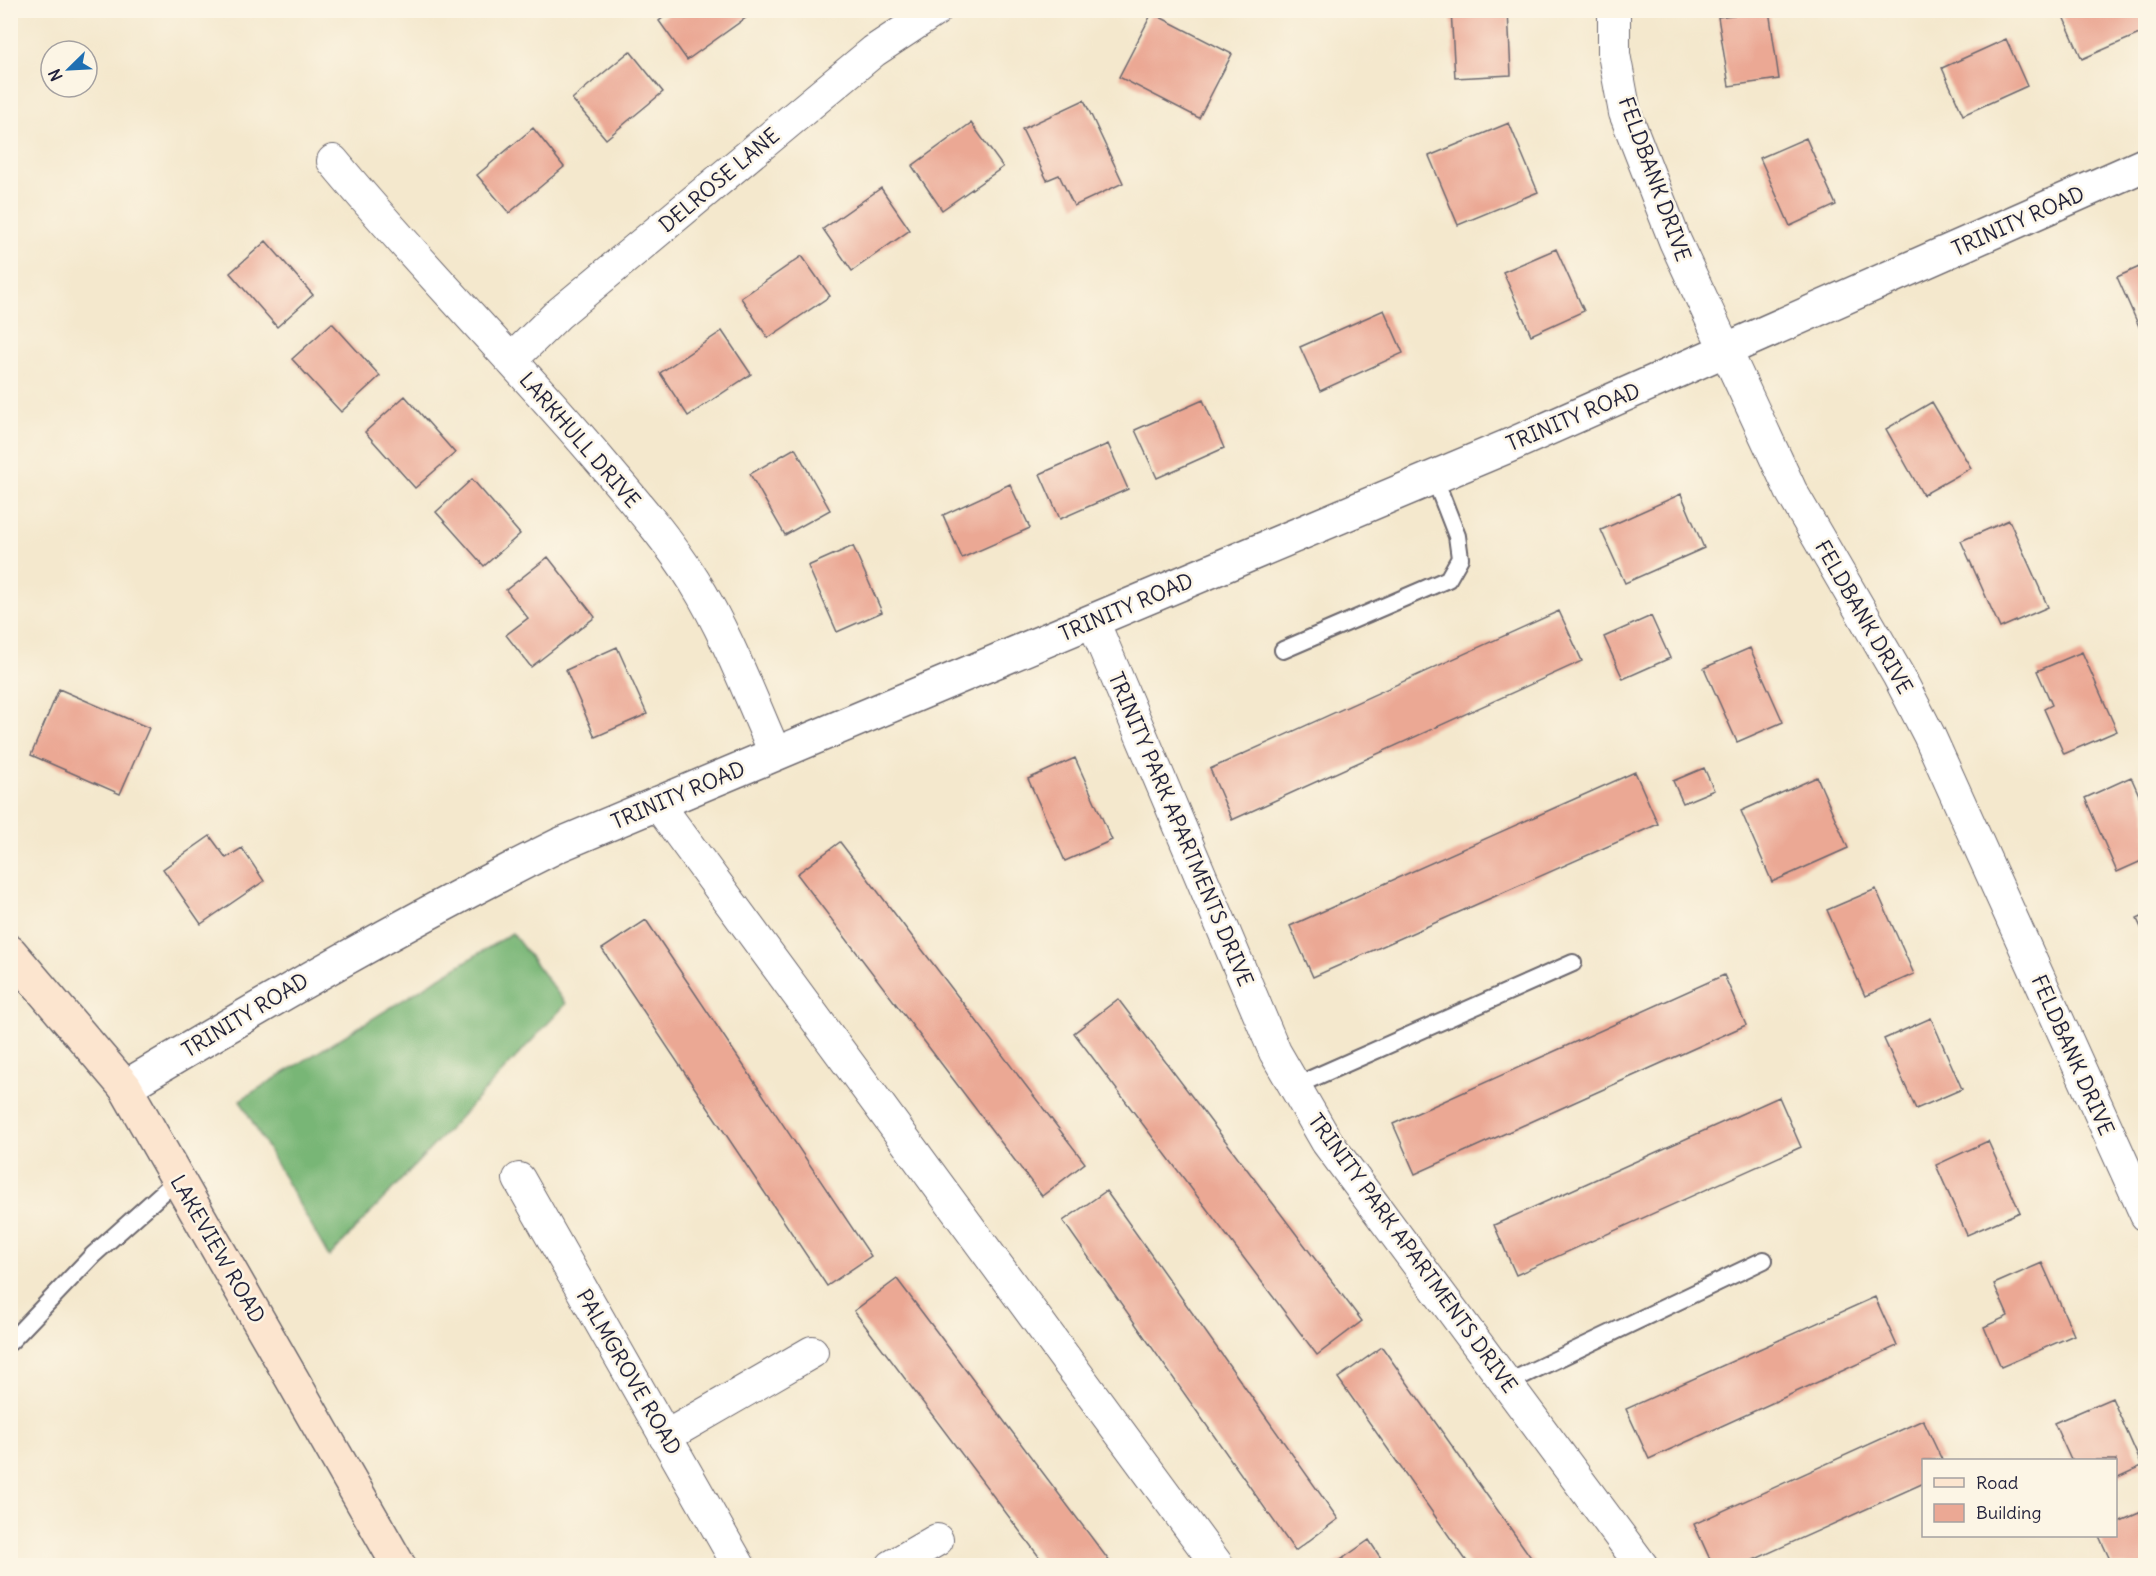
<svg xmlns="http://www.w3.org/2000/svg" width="2156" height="1576" font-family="Delius,sans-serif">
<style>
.forest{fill:#78b676;stroke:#4d6c58;stroke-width:1.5}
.building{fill:#eba894}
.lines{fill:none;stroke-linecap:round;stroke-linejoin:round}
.service-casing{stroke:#6c676e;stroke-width:20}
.minor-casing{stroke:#6c676e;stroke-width:34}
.tertiary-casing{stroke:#6c676e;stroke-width:36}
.secondary-casing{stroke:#6c676e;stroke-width:36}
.service{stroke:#fff;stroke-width:16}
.minor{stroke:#fff;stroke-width:32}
.tertiary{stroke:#fff;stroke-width:33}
.secondary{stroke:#fce5cf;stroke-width:33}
.labels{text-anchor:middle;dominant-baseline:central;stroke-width:5;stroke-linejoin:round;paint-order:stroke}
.street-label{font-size:21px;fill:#22223b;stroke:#fcf5e5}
</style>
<rect width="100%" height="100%" fill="#fcf5e5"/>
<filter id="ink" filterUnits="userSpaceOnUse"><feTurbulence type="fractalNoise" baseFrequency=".0167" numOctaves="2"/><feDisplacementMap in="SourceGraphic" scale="12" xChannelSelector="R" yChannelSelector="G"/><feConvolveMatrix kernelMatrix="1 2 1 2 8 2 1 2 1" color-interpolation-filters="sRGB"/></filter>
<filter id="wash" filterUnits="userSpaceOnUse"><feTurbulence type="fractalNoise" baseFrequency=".008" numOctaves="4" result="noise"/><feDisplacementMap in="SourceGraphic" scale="24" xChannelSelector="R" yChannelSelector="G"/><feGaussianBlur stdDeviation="1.35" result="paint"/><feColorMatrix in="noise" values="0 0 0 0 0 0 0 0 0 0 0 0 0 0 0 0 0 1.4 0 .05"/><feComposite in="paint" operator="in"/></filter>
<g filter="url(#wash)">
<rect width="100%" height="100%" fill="#f4e8cd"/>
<path class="forest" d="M512,933L566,1004L329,1257L240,1100Z"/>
<g id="blocks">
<path class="building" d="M673,10H742L747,17L687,60L659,21Z
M1451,10H1508L1511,75L1455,78Z
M1769,10L1779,79L1729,86L1718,17Z
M2071,10H2142L2146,19V31L2082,59L2062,14Z
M1152,13L1232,54L1199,118L1119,77Z
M2006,39L2027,86L1963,115L1942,68Z
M630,51L663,92L606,139L572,99Z
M1084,100L1123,183L1074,206L1059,175L1047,180L1022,129Z
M971,123L1003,167L942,210L912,166Z
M1509,123L1538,192L1458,225L1429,156Z
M533,128L564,167L509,213L477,175Z
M1806,138L1836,205L1790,226L1760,158Z
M881,188L910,230L852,271L823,229Z
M266,241L313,295L277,327L230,273Z
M1556,249L1584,311L1531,335L1503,272Z
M802,256L830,296L768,338L741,298Z
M2146,264V342L2117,277Z
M1384,310L1403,353L1320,391L1300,347Z
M332,323L380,376L341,412L292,359Z
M722,331L751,374L688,416L660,373Z
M405,396L455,453L415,488L365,432Z
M1203,400L1224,448L1157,478L1135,430Z
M1932,402L1971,468L1923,495L1886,429Z
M1108,444L1128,489L1060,519L1040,474Z
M795,448L830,510L785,535L750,474Z
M472,479L520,534L484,566L436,512Z
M1010,484L1030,528L962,558L943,515Z
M1681,494L1704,548L1625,583L1601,530Z
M2009,520L2048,607L2000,628L1961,541Z
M853,546L882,612L837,632L808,566Z
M548,557L595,617L531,667L506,635L528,618L506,590Z
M1559,611L1582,661L1232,820L1210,769Z
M1651,616L1670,658L1623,679L1604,637Z
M617,647L647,714L595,737L566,670Z
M1750,648L1783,722L1737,742L1704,668Z
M2082,652L2117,731L2064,754L2044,709L2052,705L2037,671Z
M59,689L149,728L120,794L31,755Z
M1075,758L1112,840L1065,861L1028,779Z
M1704,768L1714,790L1683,803L1673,781Z
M1635,772L1658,824L1313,977L1290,926Z
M1817,777L1848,848L1772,882L1741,811Z
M2131,777L2146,811V859L2117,872L2085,798Z
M210,836L226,858L242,848L264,881L201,924L163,869Z
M840,842L1085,1163L1042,1196L797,874Z
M1876,889L1914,974L1865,996L1827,910Z
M2146,915V938L2137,919Z
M646,920L871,1256L827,1286L602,949Z
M1724,975L1746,1025L1415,1174L1393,1124Z
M1118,999L1362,1321L1317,1355L1074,1033Z
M1931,1018L1962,1089L1916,1109L1884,1039Z
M1779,1097L1801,1147L1516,1275L1494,1225Z
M1988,1141L2020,1212L1967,1235L1936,1165Z
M1106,1191L1338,1519L1295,1551L1063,1221Z
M2042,1263L2074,1335L2001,1367L1984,1327L2008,1316L1994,1284Z
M897,1279L1113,1566H1046L854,1311Z
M1875,1297L1897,1346L1649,1459L1626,1409Z
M1382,1347L1537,1566H1470L1338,1378Z
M2112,1398L2142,1466L2116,1478V1460H2071L2054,1423Z
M1923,1420L1942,1460H1924V1483L1740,1566H1713L1694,1524Z
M2146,1510V1566H2113L2099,1536H2116V1523Z
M1369,1540L1386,1566H1332Z"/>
</g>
</g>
<g filter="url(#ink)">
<use href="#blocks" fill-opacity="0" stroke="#6c676e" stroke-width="1.5"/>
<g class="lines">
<g class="service-casing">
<path id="service" d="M1283,650L1448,579L1460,558L1457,536L1434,477
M1295,1086L1573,963
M10,1342L93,1255L178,1179
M1507,1383L1764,1260"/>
</g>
<g class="minor-casing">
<path id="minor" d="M1614,10V54L1625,113L1675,241L1791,491L1898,675L1929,735L2146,1215
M333,161C419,265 515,360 602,463C634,501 667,538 694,581C727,634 750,696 775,753
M511,360L557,315L874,51L936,10
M1093,621L1275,1052L1327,1142L1642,1566
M657,803L1218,1566
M519,1179L739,1566
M665,1437L812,1352
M892,1566L937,1540"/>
</g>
<g class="tertiary-casing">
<path id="tertiary" d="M125,1087C267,1002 410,919 559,845L1513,444L2146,164"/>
</g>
<g class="secondary-casing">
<path id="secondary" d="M10,952L125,1087L399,1566"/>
</g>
<use href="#service" class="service"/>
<use href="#minor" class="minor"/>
<use href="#tertiary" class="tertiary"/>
<use href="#secondary" class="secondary"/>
</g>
</g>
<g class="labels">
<g class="street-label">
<text transform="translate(1655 179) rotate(70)">FELDBANK DRIVE</text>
<text transform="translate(719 180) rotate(-40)">DELROSE LANE</text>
<text transform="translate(2018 221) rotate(-24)">TRINITY ROAD</text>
<text transform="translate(1573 417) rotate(-23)">TRINITY ROAD</text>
<text transform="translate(580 440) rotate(49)">LARKHULL DRIVE</text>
<text transform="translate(1126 607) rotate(-23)">TRINITY ROAD</text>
<text transform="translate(1864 617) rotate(60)">FELDBANK DRIVE</text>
<text transform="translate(678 795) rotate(-23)">TRINITY ROAD</text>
<text transform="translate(1181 829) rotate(67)">TRINITY PARK APARTMENTS DRIVE</text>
<text transform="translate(245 1015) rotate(-31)">TRINITY ROAD</text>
<text transform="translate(2073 1055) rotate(66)">FELDBANK DRIVE</text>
<text transform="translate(218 1249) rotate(60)">LAKEVIEW ROAD</text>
<text transform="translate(1413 1253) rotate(54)">TRINITY PARK APARTMENTS DRIVE</text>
<text transform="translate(629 1372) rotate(60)">PALMGROVE ROAD</text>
</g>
</g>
<rect width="2156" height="1576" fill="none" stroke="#fcf5e5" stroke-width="36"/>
<rect x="1922" y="1459" width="195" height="78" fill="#fcf5e5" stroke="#a5a1a1" stroke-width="1.5"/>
<rect x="1934" y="1478" width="30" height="9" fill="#fce5cf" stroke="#a5a1a1" stroke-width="1.5"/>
<text x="1976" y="1489" font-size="18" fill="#22223b">Road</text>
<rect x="1934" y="1504" width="30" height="18" fill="#eba894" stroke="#a5a1a1" stroke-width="1.5"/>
<text x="1976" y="1519" font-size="18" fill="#22223b">Building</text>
<g transform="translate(69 69) rotate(246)"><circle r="28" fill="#fcf5e5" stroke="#a5a1a1" stroke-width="1.5"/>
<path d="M0-4.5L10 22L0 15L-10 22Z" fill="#1f6fb2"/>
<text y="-9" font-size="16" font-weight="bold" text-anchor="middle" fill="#22223b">N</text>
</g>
</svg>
